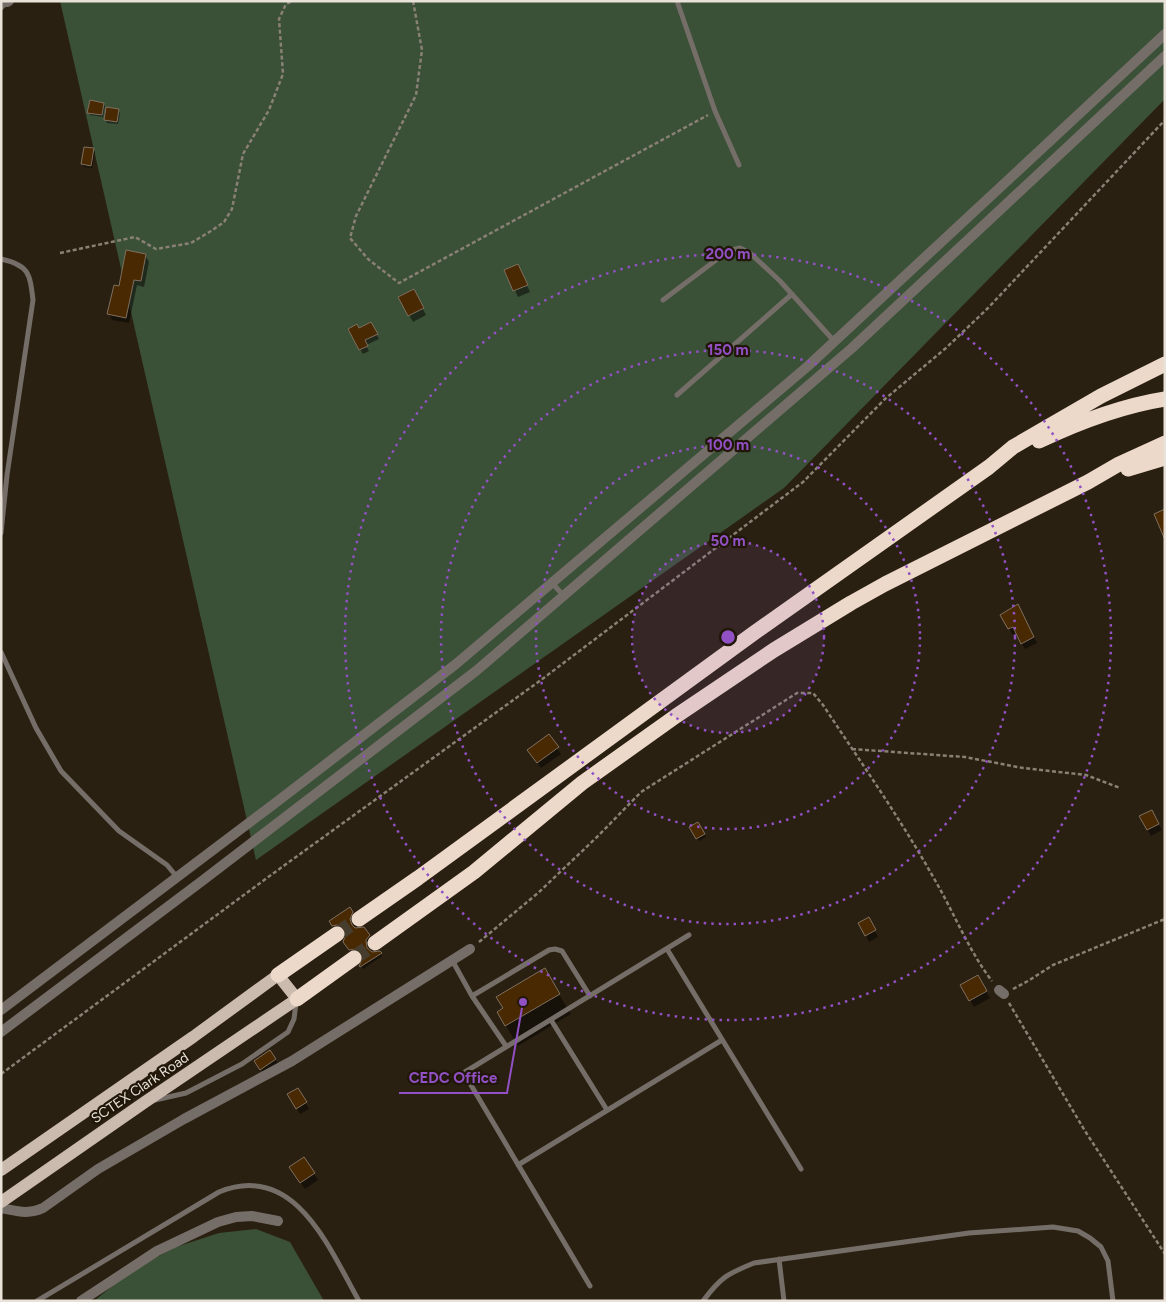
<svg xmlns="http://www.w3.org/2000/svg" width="1166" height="1302" font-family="Figtree,sans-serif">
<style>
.green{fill:#3a5037}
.shadow{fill:#0007}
.building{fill:#492901;stroke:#7f6f60}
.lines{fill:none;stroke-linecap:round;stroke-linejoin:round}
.highway-tunnel{stroke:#473d2f;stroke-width:15;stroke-dasharray:15 8;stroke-linecap:butt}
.path{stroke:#898175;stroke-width:2.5;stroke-dasharray:4 2.5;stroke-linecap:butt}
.lane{stroke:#756e68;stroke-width:5}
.street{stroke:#756e68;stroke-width:10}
.primary{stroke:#cbbaae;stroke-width:12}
.highway{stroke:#edd9ca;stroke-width:15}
.ring{fill:none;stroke:#9150c4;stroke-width:2.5;stroke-dasharray:2.5 5}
.labels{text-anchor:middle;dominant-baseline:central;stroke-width:4.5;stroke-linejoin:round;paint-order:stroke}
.street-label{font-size:14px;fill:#e9e2d9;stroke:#211708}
.centre{fill:#9150c4;stroke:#211708;stroke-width:2.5}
.ring-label{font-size:15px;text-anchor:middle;font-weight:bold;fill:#9150c4;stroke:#211708;stroke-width:4.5;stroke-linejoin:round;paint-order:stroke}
.leader{fill:none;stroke:#9150c4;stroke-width:2}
.callout-dot{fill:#9150c4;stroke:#211708;stroke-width:2}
.callout-label{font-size:15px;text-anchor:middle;font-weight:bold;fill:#9150c4;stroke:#211708;stroke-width:4.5;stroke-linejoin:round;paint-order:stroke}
</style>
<rect width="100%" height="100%" fill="#2a2011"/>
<path class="green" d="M60,1H1165V99L784,488L256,860Z
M256,1229L290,1242L324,1301H94L132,1270L176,1247L219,1233Z"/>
<path class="shadow" d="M103,104L105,106L103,117L90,115L89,113Z
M118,110L120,113L118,124L107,123L106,120Z
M93,149L95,152L92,168L84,167L82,164Z
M145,255L149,262L144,287L137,285L129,323L112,320L109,313Z
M506,270L521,272L530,292L518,297Z
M413,291L426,315L413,322L400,298Z
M371,323L379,339L366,345L369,351L363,354L349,329L358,330Z
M1021,612L1037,643L1025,649L1016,633L1013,635L1001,615Z
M549,736L561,754L541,768L533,757Z
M1151,811L1162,830L1151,836L1141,817Z
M698,824L706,837L699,841L691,828Z
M350,908L354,915L350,923L352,926L355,929L363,928L370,939L367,943L368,950L371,953L380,952L382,956L363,969L361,966L365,958L364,955L360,952L351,953L344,942L348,934L347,931L339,927L334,928L330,922Z
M860,923L872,925L878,937L869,942Z
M544,970L571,1014L518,1046L498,1012L504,1009Z
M978,977L990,998L974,1007L962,986Z
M275,1059L279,1065L265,1075L259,1067Z
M298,1089L309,1109L300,1114L289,1094Z
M304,1159L318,1180L305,1189L294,1174Z"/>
<path class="building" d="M90,100L104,103L102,115L87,113Z
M106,107L119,109L117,122L104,120Z
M84,147L94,148L91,166L81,164Z
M126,250L146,254L141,281L134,280L126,318L107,314L114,285L119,286Z
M518,264L528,285L513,291L504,270Z
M414,289L424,308L408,316L398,297Z
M371,322L378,334L365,340L368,346L359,350L348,329L357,324L359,328Z
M1165,509V540L1154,514Z
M1018,604L1034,637L1021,644L1013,627L1008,629L1000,615Z
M549,734L559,747L537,763L527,750Z
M1152,810L1159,824L1147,830L1139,816Z
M698,822L705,834L696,839L689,827Z
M350,907L353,912L350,919L352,925L355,928L364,927L370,935L366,940L367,948L372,952L380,951L382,953L360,967L359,966L363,958L362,953L357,949L349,950L343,942L346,934L344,928L337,925L332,926L329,921Z
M869,917L876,930L865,936L858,923Z
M545,968L560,994L505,1026L497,1012L503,1008L496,997Z
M978,975L987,991L969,1001L960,985Z
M270,1050L276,1059L260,1070L254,1061Z
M298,1088L307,1102L296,1109L287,1094Z
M304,1157L315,1173L300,1183L289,1167Z"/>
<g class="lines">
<path class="highway-tunnel" d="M337,934L359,919
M354,958L375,943"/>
<path class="path" d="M413,1L422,50L416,95L356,216L350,238L368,259L399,283L708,115
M60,253L135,237L156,249L191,243L211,231L224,222L232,209L243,154L269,110L283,74L279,19L286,4L293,1
M852,749L965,757L1023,768L1086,775L1120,788
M479,942L538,893L598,836L641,792L797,693H813L823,705C862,764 902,821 936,882C955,915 969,951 992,981
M1013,989L1028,981L1053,965L1165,919
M1009,1003L1085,1131L1165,1254
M1,1074L271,875L541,680L803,482L885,399L946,348L988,308L1165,120"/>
<path class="lane" d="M677,1L715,111L739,165
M1,8L7,2
M1,259C29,265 30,274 33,300L7,475L1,533
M663,300L728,251L740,248L750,253L780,281L835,342
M677,395L792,294
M552,583L564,596
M1,652L36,728L61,771L119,831L167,865L177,877
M667,949L801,1169
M452,960L472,996L506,1046
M472,996L549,950L555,949L562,951L590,996
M551,1020L607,1110
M155,1100L186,1093L242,1064L288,1032L294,1019L296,1003
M518,1165L722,1040
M779,1259L784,1301
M590,1286L465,1075V1072L689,935
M37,1301L219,1192C295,1161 329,1248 359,1301
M703,1301C721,1277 727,1274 754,1263L969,1233L1053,1227L1078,1231L1090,1238L1101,1247L1108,1261L1113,1301"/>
<path class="street" d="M7,2L9,1
M999,990L1004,994
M1,1010L274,804L456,664L808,366L1165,34
M1,1032L202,881L476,671L852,348L1165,56
M1,1208C17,1211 28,1215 43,1208L98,1169L184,1119L292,1061L470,949
M81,1301L157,1251L218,1222L236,1217L252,1216L278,1221"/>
<path class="primary" d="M1,1170L193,1037L278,975L297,999L145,1102L1,1202"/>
<path class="highway" d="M1039,441C1079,422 1121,406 1165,399
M1128,469L1165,458
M359,919L418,878L754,633L989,467L1013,447L1101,396L1165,364
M375,943L474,872L582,783L676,716L774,650L851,603L885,584L1088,482L1119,464L1165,443
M278,975L337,934
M297,999L354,958"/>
</g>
<circle cx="728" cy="637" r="96" fill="#9150c4" fill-opacity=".12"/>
<g class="ring">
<circle cx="728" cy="637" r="96"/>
<circle cx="728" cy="637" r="192"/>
<circle cx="728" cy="637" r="287"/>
<circle cx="728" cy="637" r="383"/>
</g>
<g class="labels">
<g class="street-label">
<text transform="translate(140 1088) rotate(-34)">SCTEX Clark Road</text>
</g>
</g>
<circle cx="728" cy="637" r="8" class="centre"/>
<g class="ring-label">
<text x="728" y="259">200 m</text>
<text x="728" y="355">150 m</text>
<text x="728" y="450">100 m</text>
<text x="728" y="546">50 m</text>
</g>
<path class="leader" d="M523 1002L507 1093H399"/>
<circle class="callout-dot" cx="523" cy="1002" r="5"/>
<g class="callout-label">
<text x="453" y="1083">CEDC Office</text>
</g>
<rect width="1166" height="1302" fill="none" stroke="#e9e2d9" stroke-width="5"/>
</svg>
